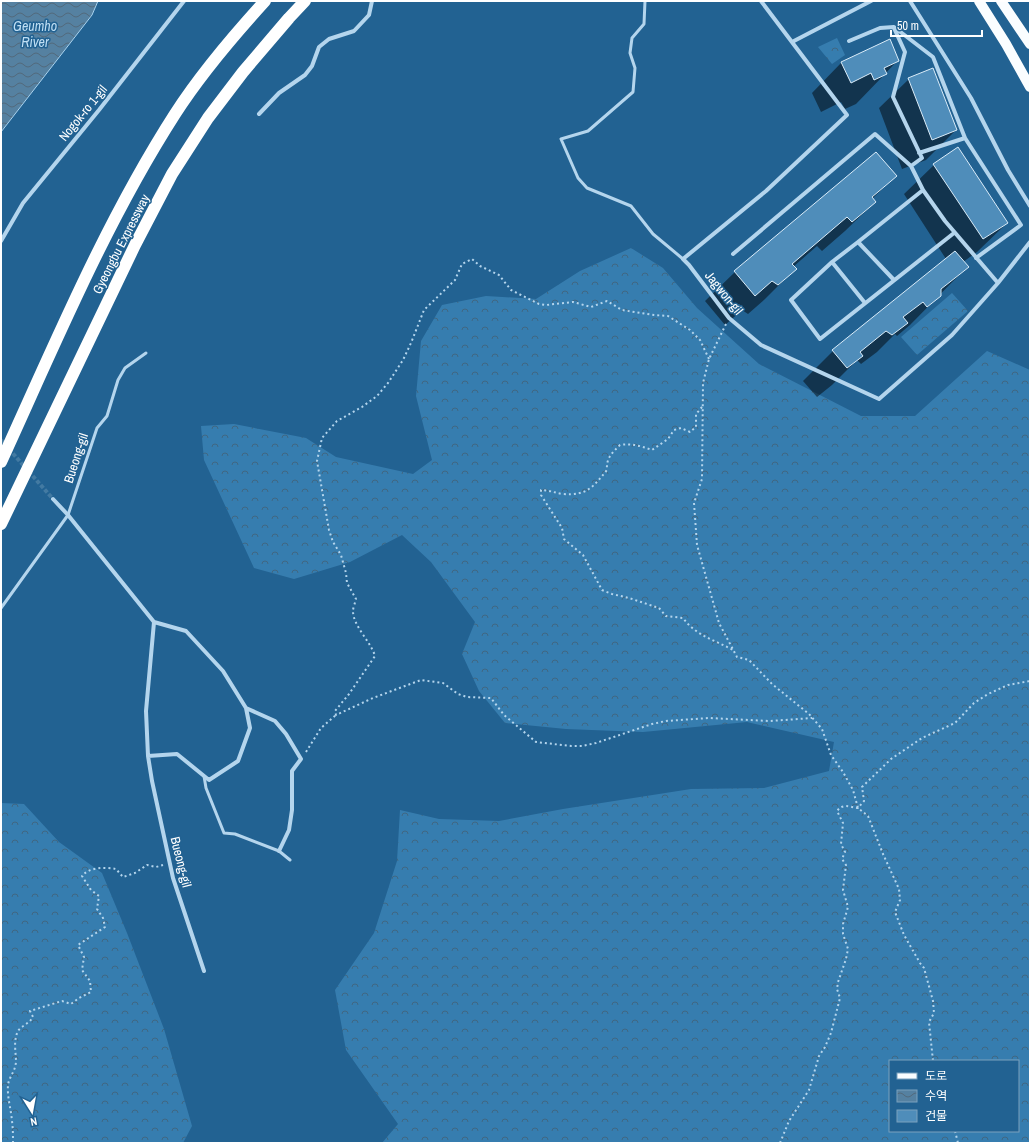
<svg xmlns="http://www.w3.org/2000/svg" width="1031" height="1144" font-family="'Archivo Narrow','Noto Sans KR',sans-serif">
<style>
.forest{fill:url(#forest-crowns);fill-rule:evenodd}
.water{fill:url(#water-waves);stroke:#a8d2ee}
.shadow{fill:#0007}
.building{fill:#4f8dba;stroke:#daecf9}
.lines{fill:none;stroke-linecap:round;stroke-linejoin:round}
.street-tunnel{stroke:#437aa2;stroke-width:4;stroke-dasharray:4 2;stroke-linecap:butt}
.path{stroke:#b4d5ed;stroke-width:2;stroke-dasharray:2 3;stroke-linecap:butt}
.lane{stroke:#b4d5ed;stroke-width:3}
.street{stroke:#b4d5ed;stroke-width:4}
.primary{stroke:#fafdff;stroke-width:10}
.highway{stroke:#fff;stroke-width:12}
.labels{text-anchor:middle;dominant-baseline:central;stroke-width:3;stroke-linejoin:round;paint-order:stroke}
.street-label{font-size:13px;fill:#fff;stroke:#226292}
.water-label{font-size:14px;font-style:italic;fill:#c0dff4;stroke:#226292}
</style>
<defs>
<pattern id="forest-crowns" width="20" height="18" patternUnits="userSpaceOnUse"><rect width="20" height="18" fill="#367daf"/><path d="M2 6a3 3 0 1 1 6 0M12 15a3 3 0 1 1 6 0" fill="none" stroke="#406782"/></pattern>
<pattern id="water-waves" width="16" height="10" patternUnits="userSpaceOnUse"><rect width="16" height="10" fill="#5581a1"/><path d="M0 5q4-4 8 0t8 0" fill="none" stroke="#51697b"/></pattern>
</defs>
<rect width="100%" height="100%" fill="#226292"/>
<path class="forest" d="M837,38L845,55L832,64L818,47Z
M631,248L663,268L697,308L759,364L861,416H915L987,351L1030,370V1143H382L398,1124L346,1050L335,990L374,933L397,861L400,810L439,819L499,821L563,809L691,789L764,788L829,771L834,742L747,722L643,732L566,729L505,723L479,691L462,654L475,622L431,562L402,535L350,562L294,579L254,568L204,460L201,426L234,424L306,438L336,457L413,474L432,460L416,396L421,341L442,305L486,296L536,299L580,271ZM890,1061H1018V1131H890Z
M952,293L968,311L917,355L901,337Z
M1,803L24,804L59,842L102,873L127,933L164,1029L192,1126L183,1143H1Z"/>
<path class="water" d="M1,1H98L92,15L1,132Z"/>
<path class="shadow" d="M889,40L898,60L885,74L856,104L845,109L841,102L821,112L812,93L841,63Z
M909,79L956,130L926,160L902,169L879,108Z
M934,165L1007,223L977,252L963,262L967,267L910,325L897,336L895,334L877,352L861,364L857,360L832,385L817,397L803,381L833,351L946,259L904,194Z
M895,176L872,199L875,202L845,231L822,251L817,246L793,267L795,269L765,299L748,314L742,310L725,325L705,301L735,272Z"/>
<path class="building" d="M890,39L899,61L884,68L887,74L874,80L871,73L851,83L841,62Z
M933,68L957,130L932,140L908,78Z
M958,147L1008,223L983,239L933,164Z
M876,152L897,176L872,197L876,202L852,222L847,217L792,264L797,269L778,285L772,281L755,296L734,271Z
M955,251L969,267L941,289V296L927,307L923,302L903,317L908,323L892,335L886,331L860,352L863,356L847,368L832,350Z"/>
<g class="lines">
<path class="street-tunnel" d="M1,440L53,499"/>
<path class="path" d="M726,324L709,359L703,383L702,479L694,503L697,545L719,623L737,657L749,660L772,684L809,714L822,729L831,755L843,772L853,790L858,808L868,816L883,854L899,889L900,900L895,912L904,935L920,963L924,968L933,1001L934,1013L929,1022L933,1061
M709,359L700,340L690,330L668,316L654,315L622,310L607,301L591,307L573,302L546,305L539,304L511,290L499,275L480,266L472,259L462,264L455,280L424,310L411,343L403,360L388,383L377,396L362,407L337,421L322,438L317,461L329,530L333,542L341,555L346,573L347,583L356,599C355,603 353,608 353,611C353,626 371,642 375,656L349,694L335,711L336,715L373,698L421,680L443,683L458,694L467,697L491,698L504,715L536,742L571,746H582L596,743L652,724L666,721L709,718L770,721L812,718
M702,407L696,414V427L690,432L681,428L674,430L668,439L652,450C641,446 631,443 620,445C612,453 606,458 607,470C593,487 587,496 563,494C555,493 549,490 541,490V495L562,528L564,539L583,555L602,590L612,594L629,598L659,608L666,616L683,618C696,636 715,640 733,650
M306,752L321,728L336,715
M955,1131L958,1143
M13,1143C13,1136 13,1129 12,1121C11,1109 7,1097 8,1085C9,1077 15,1072 16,1062C16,1052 13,1041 18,1031C21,1026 29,1024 33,1017L30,1011L62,1001L71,1004L79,998L91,992L90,981L82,970L84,957L78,945L105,927L103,918L97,909L99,896L91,890L82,876C89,867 105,867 116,869L123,877L135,873L147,865L156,867L163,865
M780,1143L789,1121L809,1090L819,1056L825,1047L831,1033L840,998L837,989L838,982L846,959L848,949L843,934V924L848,907L843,890L846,865L842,859L845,852L841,844L843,823L837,811C843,803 849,807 858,808L864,801L862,787L891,759L922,738L955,723L974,703L988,694L1008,685L1030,681"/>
<path class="lane" d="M645,1L644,24L632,38L630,53L635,68L633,92L588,131L561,139L578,178L587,188L631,206L653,234L683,259
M1,608L68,515L97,428L107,416L118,380L125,368L146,353
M204,776L206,788L224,833L235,834L279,851L290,860"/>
<path class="street" d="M761,1L847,115L766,191L683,259L689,265L729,318L761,345L879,399L952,335L998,283L1030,242
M910,1L971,98L1008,170L1030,206
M894,28L905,52L893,97L922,158L911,166
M849,41L880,28L894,27L933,57L965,138L919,153
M792,42L871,1
M259,114L279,93L305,75L312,66L319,47L329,39L354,31L369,15L372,1
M965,138L1021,225L976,258
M1,241L23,203L99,110L184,1
M858,242L923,190
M733,254L875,134L911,166L923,190L945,221L998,283
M832,262L858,242L894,280
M865,303L832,262L791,300L820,339L954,233
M53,499L68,515L154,622L186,631L223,671L246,708L275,721L286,734L301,759L292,771V810L289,830L279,851
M154,622L146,711L148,756L152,781L173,878L204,971
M148,756L177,754L209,780L238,761L250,728L246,708"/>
<path class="primary" d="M979,1L1006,44L1030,87
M1001,1L1030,44"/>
<path class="highway" d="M1,462C55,344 105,223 175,114C200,75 234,35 265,1
M1,524L135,245L172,174L208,118L243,72L289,18L305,1"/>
</g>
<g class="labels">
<g class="street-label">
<text transform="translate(83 113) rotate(-51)">Nogok-ro 1-gil</text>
<text transform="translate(121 244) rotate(-63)">Gyeongbu Expressway</text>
<text transform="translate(724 293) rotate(51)">Jagwon-gil</text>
<text transform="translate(76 458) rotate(-72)">Bueong-gil</text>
<text transform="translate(181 862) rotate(76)">Bueong-gil</text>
</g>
<g class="water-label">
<text x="35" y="26">Geumho<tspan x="35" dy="16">River</tspan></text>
</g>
</g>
<rect width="1031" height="1144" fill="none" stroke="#ffffff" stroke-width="4"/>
<rect x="889" y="1060" width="130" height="72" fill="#226292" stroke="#7aa1be"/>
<rect x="897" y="1073" width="20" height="6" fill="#fafdff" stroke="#7aa1be"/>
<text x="925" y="1080" font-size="12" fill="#ffffff">도로</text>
<rect x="897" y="1090" width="20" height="12" fill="url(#water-waves)" stroke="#7aa1be"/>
<text x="925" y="1100" font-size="12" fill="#ffffff">수역</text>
<rect x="897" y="1110" width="20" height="12" fill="#4f8dba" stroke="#7aa1be"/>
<text x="925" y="1120" font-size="12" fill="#ffffff">건물</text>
<g transform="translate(32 1112) rotate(169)" stroke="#226292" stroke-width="3" paint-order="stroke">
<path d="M0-3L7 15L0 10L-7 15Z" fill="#ffffff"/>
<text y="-6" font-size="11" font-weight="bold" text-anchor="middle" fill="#ffffff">N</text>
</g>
<path d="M891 30v6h91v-6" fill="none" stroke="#ffffff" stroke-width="2"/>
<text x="897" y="30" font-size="12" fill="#ffffff" stroke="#226292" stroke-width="3" paint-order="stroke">50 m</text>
</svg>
